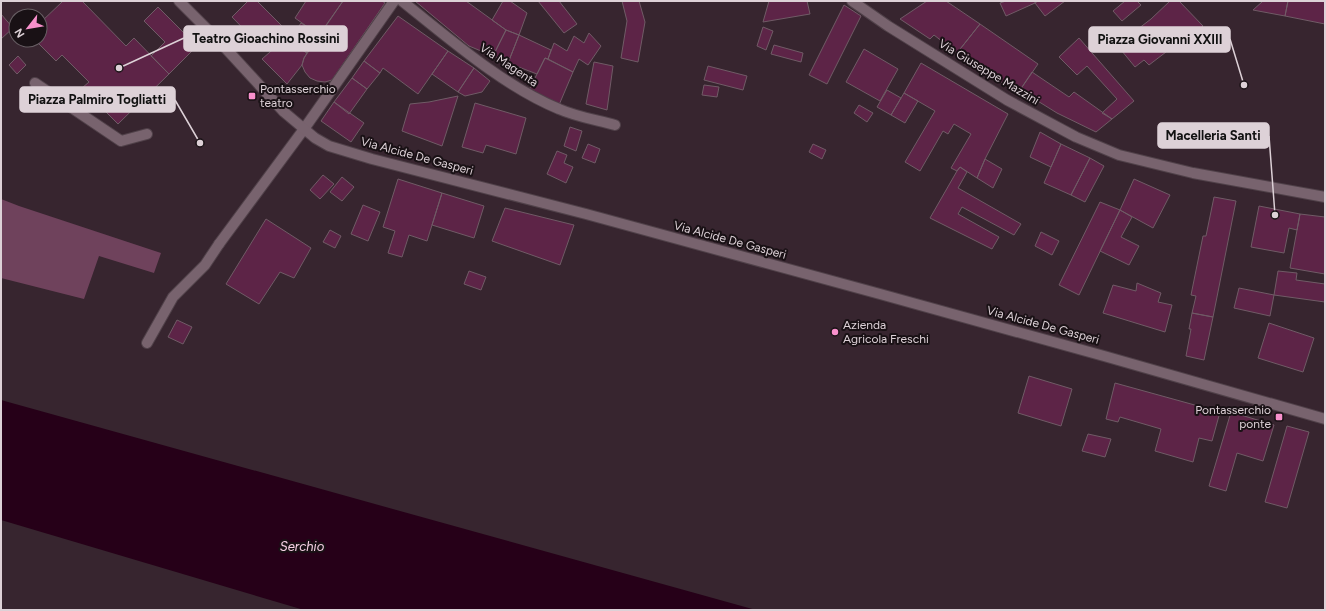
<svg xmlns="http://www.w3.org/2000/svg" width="1326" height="611" font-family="Figtree,sans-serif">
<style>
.green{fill:#6f425c}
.water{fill:#260018}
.building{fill:#5d2447;stroke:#705b66}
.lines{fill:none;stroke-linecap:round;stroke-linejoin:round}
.lane-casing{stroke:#504149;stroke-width:12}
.street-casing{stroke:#504149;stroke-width:12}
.secondary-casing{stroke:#504149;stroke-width:12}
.lane{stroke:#78636e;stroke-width:10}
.street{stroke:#78636e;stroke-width:10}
.secondary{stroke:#78636e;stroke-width:10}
.poi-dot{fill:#f890cc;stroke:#191115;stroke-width:1.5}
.labels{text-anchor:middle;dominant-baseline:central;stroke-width:4;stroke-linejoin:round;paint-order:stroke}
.street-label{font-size:12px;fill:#ddd1d7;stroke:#191115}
.poi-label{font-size:12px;fill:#ddd1d7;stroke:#191115;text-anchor:start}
.water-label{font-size:13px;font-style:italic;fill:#f8d2e6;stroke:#191115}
.leader{fill:none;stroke:#ddd1d7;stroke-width:1.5}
.callout-dot{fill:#ddd1d7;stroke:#191115;stroke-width:1.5}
.callout{fill:#ddd1d7;stroke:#ddd1d7;stroke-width:1.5}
.callout-label{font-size:13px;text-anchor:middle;font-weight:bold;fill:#111}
</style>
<rect width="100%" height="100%" fill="#37252f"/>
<path class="green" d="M1,199L19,206L161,253L154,273L99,256L84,299L1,278Z"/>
<path class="water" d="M1,400L756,610H304L1,520Z"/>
<path class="building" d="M63,1H82L126,46L134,38L169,74L118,124L82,88L89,82L62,55L56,61L35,40H40V23Z
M248,1H257L282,26L275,33L278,36L264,50L232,17Z
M306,1H343L319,35L295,18Z
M343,1H382L385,3L332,80L325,82L317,81L310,78L305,72L302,65L304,58Z
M415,1H466L506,30L493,56L469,46Z
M503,1H510L527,13L519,35L506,30L492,20Z
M538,1H559L577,24L564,33Z
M622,1H639L645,22L638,62L621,58L627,21Z
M769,1H807L810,14L763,22Z
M927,1H946L980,24L957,53L934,35L930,39L900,19Z
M1006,1H1035V3L1006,16L1000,3Z
M1038,1H1065L1045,16L1035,3Z
M1125,1H1137L1141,5L1122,21L1113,11Z
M1170,1H1179L1203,26L1181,44L1169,35L1160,42L1166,52L1149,65L1144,60L1135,67L1117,45L1151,19Z
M1263,1H1288L1285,16L1253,10Z
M1288,1H1325V24L1285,16Z
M844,5L861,16L827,84L809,75Z
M158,7L197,46L169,74L151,56L165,42L144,21Z
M1,14L13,28L1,39Z
M398,16L448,51L418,94L383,68L380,73L364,61Z
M301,23L319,35L307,53L289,41Z
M980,24L1038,64L1018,93L957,53Z
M763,27L773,31L766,50L757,46Z
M506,30L519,35L508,63L493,56Z
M589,33L601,46L588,65L579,59L573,72L548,59L554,43L567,51L574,36L584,43Z
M519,35L551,50L548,59L545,58L537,74L508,63Z
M1079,38L1134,101L1112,119L1102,113L1117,99L1087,66L1077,75L1059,57Z
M291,43L307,53L304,58L302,65L287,84L262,59L278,45L285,51Z
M774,45L803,53L801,62L771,54Z
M864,49L898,69L880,101L846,82Z
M448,51L474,68L458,92L432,74Z
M18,56L26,65L17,74L9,65Z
M545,58L573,72L559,105L529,90Z
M364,61L380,73L367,89L352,78Z
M594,62L613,66L607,110L586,104Z
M921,63L1008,114L985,159L977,178L960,167L957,171L951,168L971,134L954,124L948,134L943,131L920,171L905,162L935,111L904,93Z
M708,66L747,76L743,90L704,80Z
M474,68L490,81L482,92L465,96L458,92Z
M1032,72L1069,97L1074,92L1112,119L1096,132L1057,113L1020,90Z
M352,78L367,89L349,114L334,102Z
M704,85L719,87L717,97L702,95Z
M887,90L901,98L891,115L877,107Z
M904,93L918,101L905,123L891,115Z
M458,96L442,146L402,131L410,104L429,102Z
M334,102L364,123L351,142L321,121Z
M475,103L526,118L516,154L486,145L483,153L462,147Z
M859,105L873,113L867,122L854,113Z
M570,127L582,131L576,151L564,146Z
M1040,132L1061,144L1051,167L1030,157Z
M588,144L600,149L595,163L582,158Z
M813,144L826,150L822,159L809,152Z
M1061,144L1090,158L1071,195L1044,183Z
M557,151L567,155L564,163L573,167L566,183L547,174Z
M1090,158L1104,166L1085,202L1071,195Z
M985,159L1002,169L993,188L977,178Z
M960,167L967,172L958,188L1021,224L1014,235L962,207L958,214L999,237L992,249L930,218L957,171Z
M323,175L334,184L320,199L310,190Z
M342,177L354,187L342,201L330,192Z
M398,179L442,193L427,241L409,235L402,257L388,253L395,231L383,227Z
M1134,179L1170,195L1153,228L1120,210Z
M442,193L484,206L474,238L432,225Z
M1214,197L1236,201L1213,317L1192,313L1196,296L1191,295L1203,236H1206Z
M1100,202L1120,210L1079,295L1059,285Z
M363,205L380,212L368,241L351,234Z
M1259,206L1300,214L1297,230L1289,228L1284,253L1251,247Z
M505,208L574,225L560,265L492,241Z
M1120,210L1132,217L1121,237L1139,246L1129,265L1100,251Z
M1300,214L1325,217V274L1290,268Z
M266,219L311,248L294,278L280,272L259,304L226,284Z
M330,230L341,236L335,248L323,242Z
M1041,232L1059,241L1052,255L1035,246Z
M469,271L486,277L481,290L464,284Z
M1278,271L1297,273L1296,280L1325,284V302L1274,295Z
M1137,283L1161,293L1158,302L1172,305L1165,332L1103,313L1113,285L1136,291Z
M1239,288L1274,295L1270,316L1234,308Z
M1192,313L1213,317L1204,360L1186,356L1191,329H1189Z
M177,320L192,327L183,344L168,337Z
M1269,323L1314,338L1303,372L1258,358Z
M1029,376L1072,389L1061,426L1018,413Z
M1115,383L1220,412L1212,441L1199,438L1193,462L1155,451L1161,429L1120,417L1118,422L1106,419Z
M1231,412L1274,425L1263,461L1237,453L1226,491L1209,486Z
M1287,426L1309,432L1287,508L1265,502Z
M1088,434L1111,439L1105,457L1082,451Z"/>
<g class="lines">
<g class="lane-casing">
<path id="lane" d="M35,83L121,141L147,134
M147,343L173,297L205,265L219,244"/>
</g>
<g class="street-casing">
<path id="street" d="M402,1C450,39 503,86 559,109C577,117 597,120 615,125
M852,1L888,26L1007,100L1076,137L1119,155L1193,173L1325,197
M219,244L304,129L394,1"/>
</g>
<g class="secondary-casing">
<path id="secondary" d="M179,1L219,41L284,112L315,138L329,146L372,159L586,214L880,294L1104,356L1325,419"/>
</g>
<use href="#lane" class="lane"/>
<use href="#street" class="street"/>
<use href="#secondary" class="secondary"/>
</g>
<g class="poi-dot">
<rect x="248" y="92" width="8" height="8" rx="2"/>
<circle cx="835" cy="332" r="4"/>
<rect x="1275" y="413" width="8" height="8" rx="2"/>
</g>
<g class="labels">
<g class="street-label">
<text transform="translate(509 65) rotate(34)">Via Magenta</text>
<text transform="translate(989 72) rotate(31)">Via Giuseppe Mazzini</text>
<text transform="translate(417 156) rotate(15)">Via Alcide De Gasperi</text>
<text transform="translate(730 240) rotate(15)">Via Alcide De Gasperi</text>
<text transform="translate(1043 325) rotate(15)">Via Alcide De Gasperi</text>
</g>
<g class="poi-label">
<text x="260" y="89">Pontasserchio<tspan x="260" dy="14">teatro</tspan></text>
<text x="843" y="325">Azienda<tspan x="843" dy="14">Agricola Freschi</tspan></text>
<text x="1271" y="410" text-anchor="end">Pontasserchio<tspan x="1271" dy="14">ponte</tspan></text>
</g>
<g class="water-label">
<text x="302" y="546">Serchio</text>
</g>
</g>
<path class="leader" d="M119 68L184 38M1244 85L1230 39M200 143L175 100M1275 215L1269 136"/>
<g class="callout-dot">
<circle cx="119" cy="68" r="4"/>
<circle cx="1244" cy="85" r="4"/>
<circle cx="200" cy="143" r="4"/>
<circle cx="1275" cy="215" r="4"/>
</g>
<g class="callout">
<rect x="184" y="26" width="163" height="25" rx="4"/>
<rect x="1089" y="27" width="141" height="25" rx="4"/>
<rect x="20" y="87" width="155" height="25" rx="4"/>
<rect x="1158" y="123" width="111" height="25" rx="4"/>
</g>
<g class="callout-label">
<text x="266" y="43">Teatro Gioachino Rossini</text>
<text x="1160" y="44">Piazza Giovanni XXIII</text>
<text x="97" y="104">Piazza Palmiro Togliatti</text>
<text x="1213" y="140">Macelleria Santi</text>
</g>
<rect width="1326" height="611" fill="none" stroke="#ddd1d7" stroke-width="4"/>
<g transform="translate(28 28) rotate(239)"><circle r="19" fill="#191115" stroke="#675e63"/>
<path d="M0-3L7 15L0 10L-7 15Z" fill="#f890cc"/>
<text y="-6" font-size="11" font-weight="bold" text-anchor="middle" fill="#ddd1d7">N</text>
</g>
</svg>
